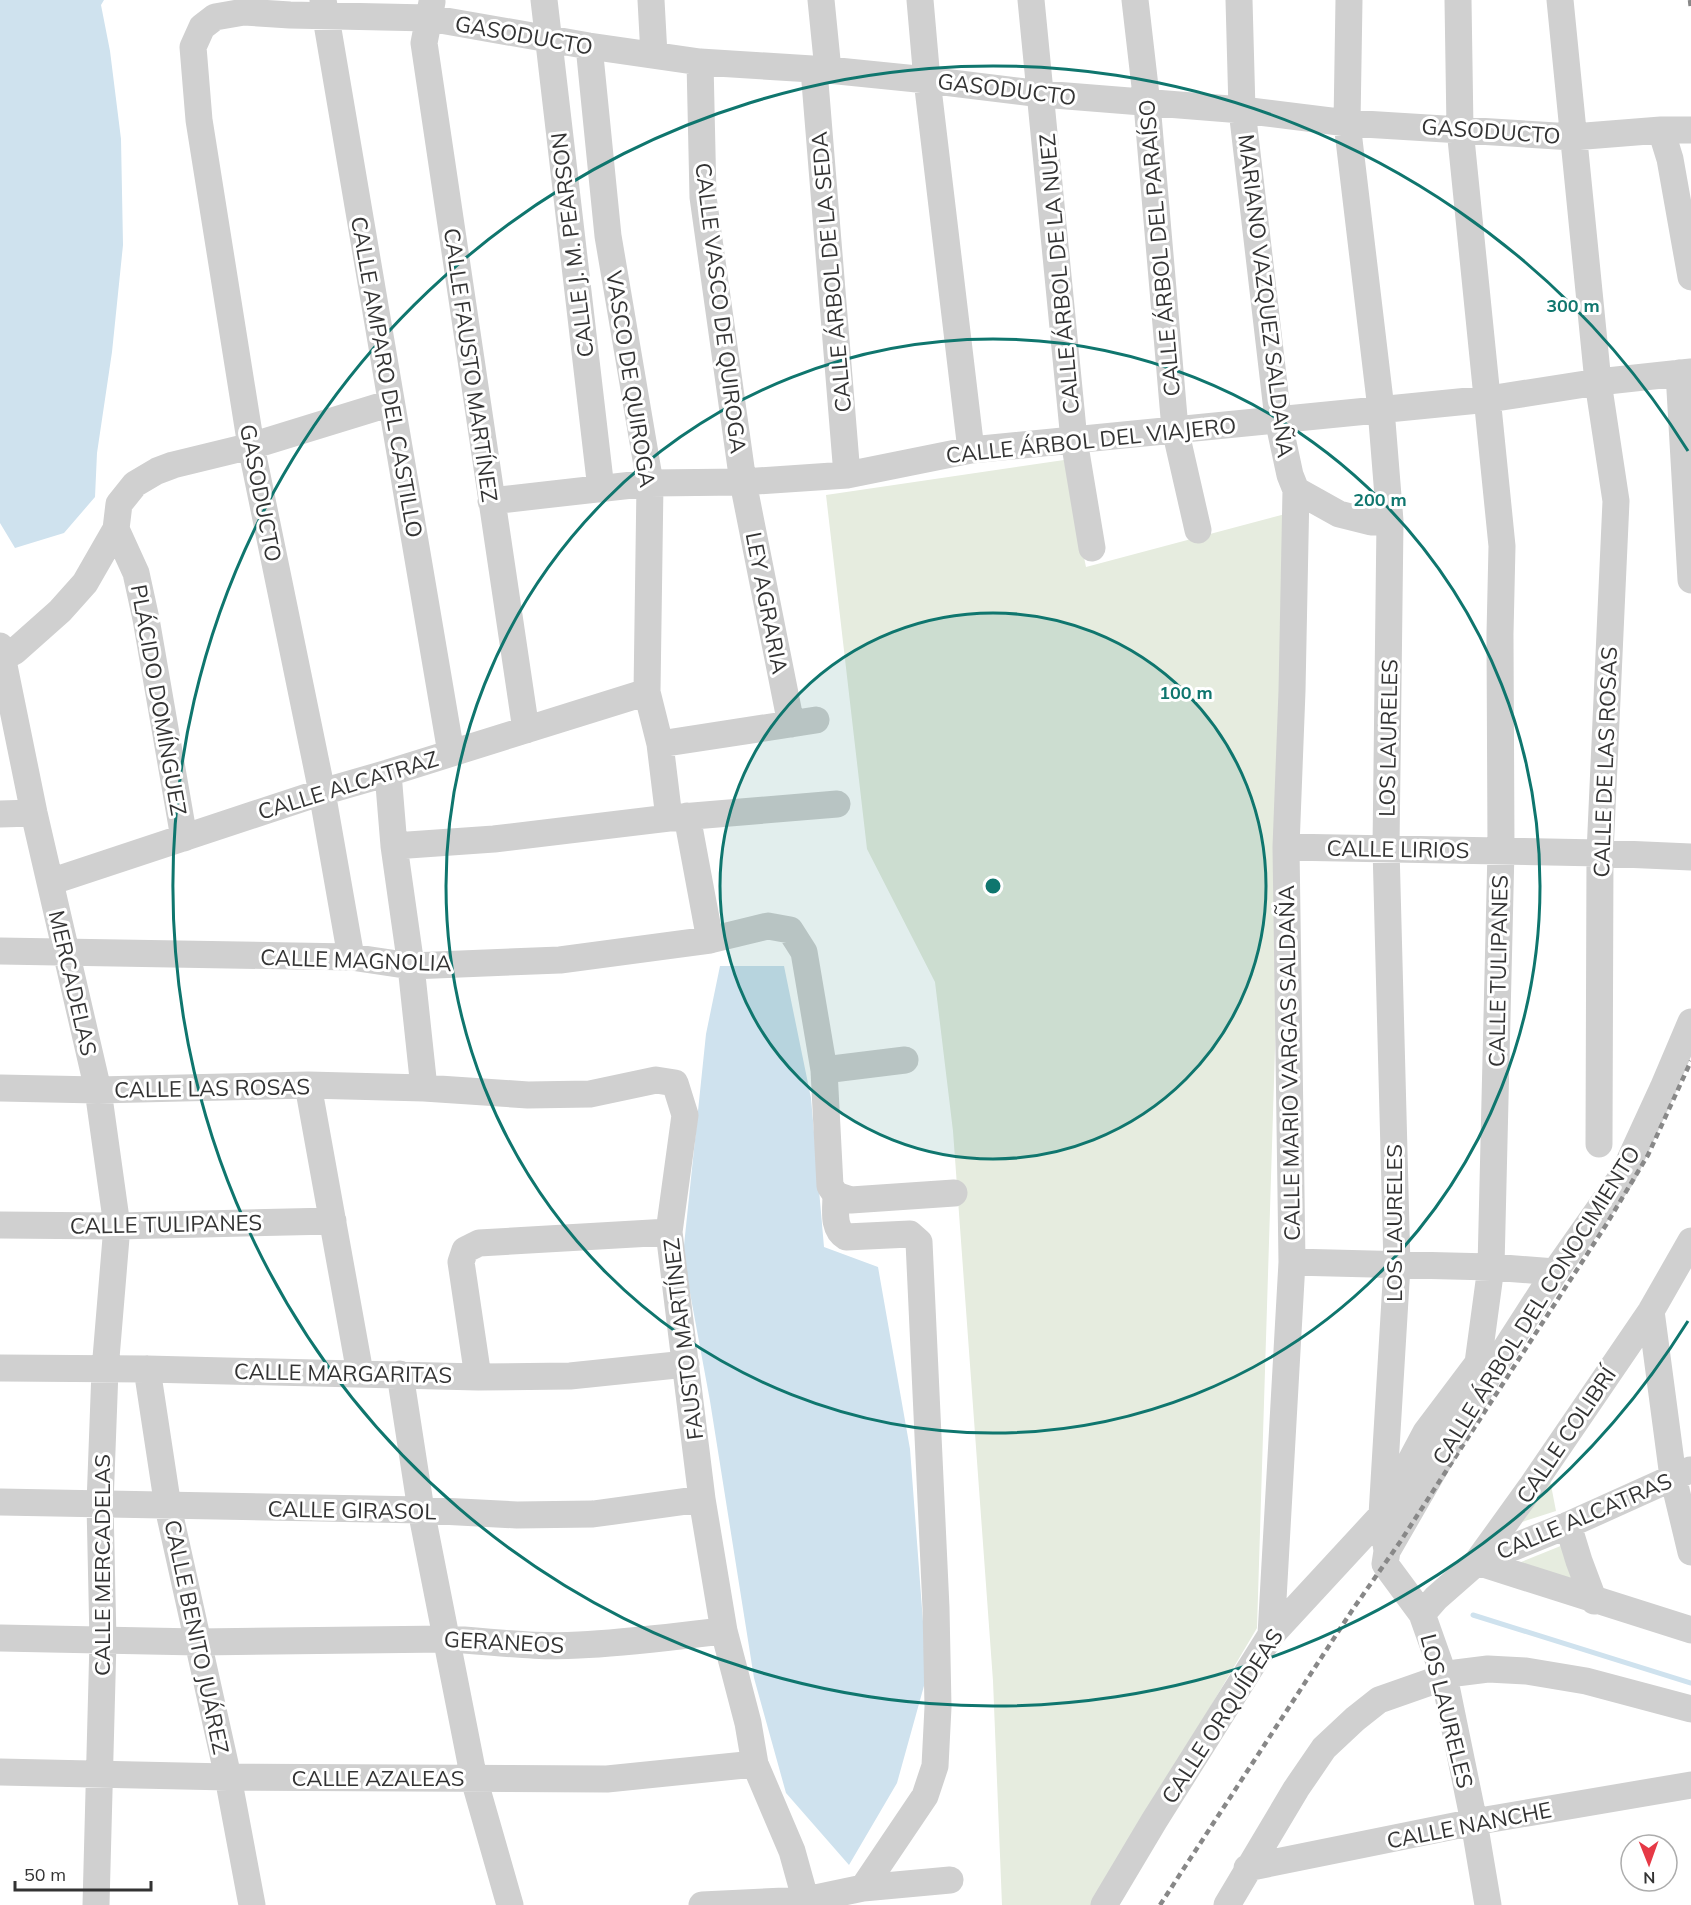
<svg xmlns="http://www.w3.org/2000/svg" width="1691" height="1905" font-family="Mulish,sans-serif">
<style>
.green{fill:#e6ecdf}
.water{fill:#cfe2ee}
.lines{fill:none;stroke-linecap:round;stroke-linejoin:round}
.stream{stroke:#cfe2ee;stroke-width:5}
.minor{stroke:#d0d0d0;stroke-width:27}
.rail{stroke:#888;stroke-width:4.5;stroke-dasharray:6 4.5;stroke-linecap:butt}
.ring{fill:none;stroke:#0f766e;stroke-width:3}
.labels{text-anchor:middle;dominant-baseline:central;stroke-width:6;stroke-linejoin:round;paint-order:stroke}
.street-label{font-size:22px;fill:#333;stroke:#fff}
.centre{fill:#0f766e;stroke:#fff;stroke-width:3}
.ring-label{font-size:18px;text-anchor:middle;font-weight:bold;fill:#0f766e;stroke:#fff;stroke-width:6;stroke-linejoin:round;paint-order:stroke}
</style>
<rect width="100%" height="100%" fill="#fff"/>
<path class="green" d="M1064,460L1086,567L1289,513L1281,856L1257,1628L1093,1905H1002L993,1681L953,1131L935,982L867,849L826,495Z
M1550,1480L1556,1511L1522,1522Z
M1563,1545L1575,1589L1504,1569Z"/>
<path class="water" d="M0,0H104L101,5L110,51L121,139L123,245L112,352L97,453L95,497L64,533L15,548L0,523Z
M720,966H784L811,1098L824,1247L878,1267L910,1449L927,1675L897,1783L849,1865L786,1793L754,1678L710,1401L683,1255L706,1034Z"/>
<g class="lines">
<path class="stream" d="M1473,1615L1691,1683"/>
<path class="minor" d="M323,0L451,753
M544,0L601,489
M651,0L654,55
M821,0L828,70
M920,0L927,80L971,450
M1031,0L1074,440L1092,548
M1135,0L1147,104L1175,429L1198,530
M1239,0L1242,110L1278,419L1290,475L1296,490L1339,514L1371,522L1390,521
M1349,0L1347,123L1381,409L1390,521L1386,848L1397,1266L1382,1515L1387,1551L1385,1564L1422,1614L1444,1676L1474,1822L1488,1905
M1560,0L1598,382L1616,501L1600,853L1599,1144
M432,2L424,43L526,730
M589,46L608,236L650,483L647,692L660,744L669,818
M700,62L703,197L743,482L791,724
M814,70L847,475
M1661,130L1670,159L1691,277
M1679,373L1691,580
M491,501L650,483L743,482L847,475L971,450L1489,399L1598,382L1691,372
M116,529L136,573L146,619L184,838
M0,646L34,813L98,1090L117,1226L105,1370L100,1504L103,1641L96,1905
M0,659L15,651L60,611L85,583L116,529L119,504L135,484L157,471L173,465L251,446L391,403
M660,744L816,720
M388,773L394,846L411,966L424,1088
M0,814L34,813
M687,816L710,940
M394,846L494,839L669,818L837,804
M1286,847L1600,853L1691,857
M50,882L322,792L388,773L647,692
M0,951L351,957L411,966L560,960L710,940L768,926L790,930L804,952L824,1070L830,1186L836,1195L851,1200L954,1193
M351,957L322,792L251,446L199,120L193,47L202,27L215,17L244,12L290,15L429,18L589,46L700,62L828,70L927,80L1042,94L1242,110L1347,123L1573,137L1661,130H1691
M824,1070L905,1060
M308,1085L360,1373
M0,1088L98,1090L308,1085L424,1088L528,1095L590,1094L656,1080L675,1083L685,1115L669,1232L702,1499L724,1631L748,1723L755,1764L792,1851L807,1905
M836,1195C836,1209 832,1229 846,1237L910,1234L919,1242L936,1608L938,1707L935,1766L925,1796L863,1888
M0,1225L117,1226L333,1221
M1292,1262L1491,1267L1555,1272
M1651,1311L1673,1477L1691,1552
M0,1368L147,1369L478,1377L570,1376L686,1364
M147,1369L168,1507L228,1777L252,1905
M400,1374L421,1510L474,1779L510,1905
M478,1377L461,1262L465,1250L479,1243L669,1232
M0,1502L421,1510L517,1515L593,1514L702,1499
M1568,1525L1579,1561L1594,1601
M1387,1551L1488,1376L1555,1272L1623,1175L1663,1088L1691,1022
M1477,1562L1568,1525L1690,1470
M1477,1562L1691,1630
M1422,1614L1436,1598L1477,1562L1531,1487L1651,1311L1691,1241
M1271,1635L1292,1262L1286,847L1292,691L1296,490
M0,1638L198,1642L446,1639C490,1641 534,1648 579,1645C627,1643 676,1636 724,1631
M0,1772L228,1777L607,1779L755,1764
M1247,1868L1474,1822L1691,1785
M702,1905L806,1900L863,1888L950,1880
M1104,1905L1154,1821L1271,1635L1382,1515L1426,1432L1478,1363L1491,1267L1501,850L1500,634L1502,546L1460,129L1458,0
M1227,1905L1296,1789L1324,1748L1355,1719L1379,1700L1456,1673L1488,1669L1526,1671L1586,1681L1691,1709"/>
<path class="rail" d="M1690,0L1691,9
M1160,1905L1353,1609L1400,1542L1606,1225L1648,1155L1691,1061"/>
</g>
<circle cx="993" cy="886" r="273" fill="#0f766e" fill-opacity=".12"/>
<g class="ring">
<circle cx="993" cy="886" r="273"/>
<circle cx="993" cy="886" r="547"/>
<path d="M1688 1321A820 820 0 1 1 1688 451"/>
</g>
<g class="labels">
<g class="street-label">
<text transform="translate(524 35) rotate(10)">GASODUCTO</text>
<text transform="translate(1007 89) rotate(7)">GASODUCTO</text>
<text transform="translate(1491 131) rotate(4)">GASODUCTO</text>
<text transform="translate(572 245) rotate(-97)">CALLE J. M. PEARSON</text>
<text transform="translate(1159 248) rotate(-95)">CALLE ÁRBOL DEL PARAÍSO</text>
<text transform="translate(831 272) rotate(-95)">CALLE ÁRBOL DE LA SEDA</text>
<text transform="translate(1059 274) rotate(-95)">CALLE ÁRBOL DE LA NUEZ</text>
<text transform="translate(1266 296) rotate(83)">MARIANO VAZQUEZ SALDAÑA</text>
<text transform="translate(721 308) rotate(83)">CALLE VASCO DE QUIROGA</text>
<text transform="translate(471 365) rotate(82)">CALLE FAUSTO MARTÍNEZ</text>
<text transform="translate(387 377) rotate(80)">CALLE AMPARO DEL CASTILLO</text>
<text transform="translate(631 379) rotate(81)">VASCO DE QUIROGA</text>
<text transform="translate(1091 440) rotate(-6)">CALLE ÁRBOL DEL VIAJERO</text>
<text transform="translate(261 493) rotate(79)">GASODUCTO</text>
<text transform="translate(767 603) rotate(79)">LEY AGRARIA</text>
<text transform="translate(159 700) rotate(80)">PLÁCIDO DOMÍNGUEZ</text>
<text transform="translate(1388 738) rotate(-89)">LOS LAURELES</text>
<text transform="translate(1605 762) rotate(-88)">CALLE DE LAS ROSAS</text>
<text transform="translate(348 785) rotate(-17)">CALLE ALCATRAZ</text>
<text transform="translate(1398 849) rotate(1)">CALLE LIRIOS</text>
<text transform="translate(356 960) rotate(2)">CALLE MAGNOLIA</text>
<text transform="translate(1498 971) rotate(-89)">CALLE TULIPANES</text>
<text transform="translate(73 983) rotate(77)">MERCADELAS</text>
<text transform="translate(1289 1063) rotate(-91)">CALLE MARIO VARGAS SALDAÑA</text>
<text transform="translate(212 1088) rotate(-1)">CALLE LAS ROSAS</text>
<text transform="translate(1394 1223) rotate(-90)">LOS LAURELES</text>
<text transform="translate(166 1224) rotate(-1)">CALLE TULIPANES</text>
<text transform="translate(1536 1305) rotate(-58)">CALLE ÁRBOL DEL CONOCIMIENTO</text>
<text transform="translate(683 1339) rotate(-97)">FAUSTO MARTÍNEZ</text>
<text transform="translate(343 1373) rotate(1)">CALLE MARGARITAS</text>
<text transform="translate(1566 1435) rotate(-56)">CALLE COLIBRÍ</text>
<text transform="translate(352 1510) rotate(1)">CALLE GIRASOL</text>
<text transform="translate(1584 1516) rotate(-23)">CALLE ALCATRAS</text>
<text transform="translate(102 1565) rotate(-90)">CALLE MERCADELAS</text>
<text transform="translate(197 1637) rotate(78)">CALLE BENITO JUÁREZ</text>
<text transform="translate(504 1642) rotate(3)">GERANEOS</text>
<text transform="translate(1447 1711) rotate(76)">LOS LAURELES</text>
<text transform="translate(1222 1716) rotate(-57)">CALLE ORQUÍDEAS</text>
<text x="378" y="1778">CALLE AZALEAS</text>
<text transform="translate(1469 1825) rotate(-11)">CALLE NANCHE</text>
</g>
</g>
<circle cx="993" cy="886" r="9" class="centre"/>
<g class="ring-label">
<text x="1573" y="312">300 m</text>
<text x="1380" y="506">200 m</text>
<text x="1186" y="699">100 m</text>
</g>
<g transform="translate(1649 1863) rotate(179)"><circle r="28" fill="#ffffff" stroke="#adadad" stroke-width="1.5"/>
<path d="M0-4.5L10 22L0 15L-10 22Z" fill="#e63946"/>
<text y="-9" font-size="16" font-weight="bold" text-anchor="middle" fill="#333333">N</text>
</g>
<path d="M15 1881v9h136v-9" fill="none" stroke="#333333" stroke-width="3"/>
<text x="24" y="1881" font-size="18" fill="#333333" stroke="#ffffff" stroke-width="4.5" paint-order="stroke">50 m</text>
</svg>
